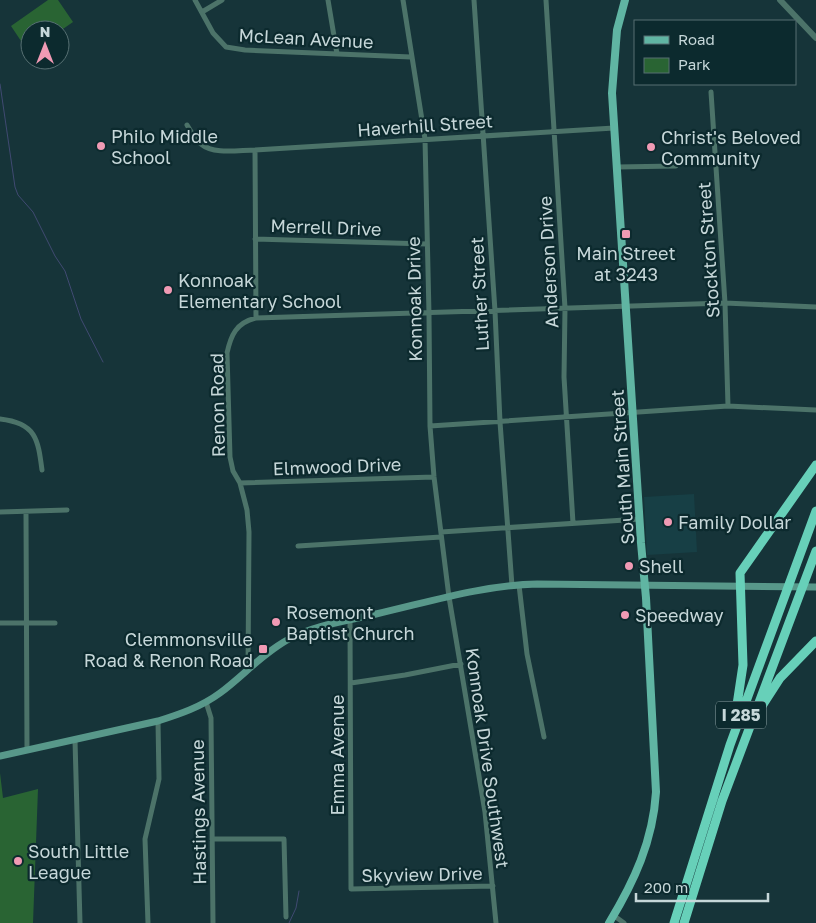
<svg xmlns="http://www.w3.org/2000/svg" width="816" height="923" font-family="'Golos Text',sans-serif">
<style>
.built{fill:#173f45}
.green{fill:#296433}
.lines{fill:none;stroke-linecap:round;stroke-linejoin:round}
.stream{stroke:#404a72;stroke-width:1}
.minor{stroke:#4c7369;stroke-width:5}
.tertiary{stroke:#4c7369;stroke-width:6}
.secondary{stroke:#58988a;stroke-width:7}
.primary{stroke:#60b5a3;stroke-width:8}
.motorway{stroke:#67d0b9;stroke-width:9}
.poi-dot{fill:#f09ab4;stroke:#0c2a2e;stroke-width:2}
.labels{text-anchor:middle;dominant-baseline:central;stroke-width:4.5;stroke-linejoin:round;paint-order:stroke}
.shield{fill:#0c2a2e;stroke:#8ea3a6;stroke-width:1}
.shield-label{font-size:16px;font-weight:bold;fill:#c6d7d9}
.street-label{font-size:18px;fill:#c6d7d9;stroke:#0c2a2e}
.poi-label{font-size:18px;fill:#c6d7d9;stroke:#0c2a2e;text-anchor:start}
</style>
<rect width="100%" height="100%" fill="#163439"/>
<path class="built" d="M694,494L697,552L647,555L644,497Z"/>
<path class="green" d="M48,0H58L73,22L60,31V30H30L29,53L11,26Z
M0,773L3,798L38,789L33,923H0Z"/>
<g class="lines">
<path class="stream" d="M0,84L15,187L18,195L33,212L55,256L65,271L81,319L103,362
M289,923L296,908L299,891"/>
<path class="minor" d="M195,0L213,33L226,47L245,50L411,57
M328,0L337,54
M403,0L425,139L429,314L430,426L434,477L449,597L485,812L496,923
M474,0L495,311L500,422L512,586
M546,0L565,308L564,377L573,523
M202,12L222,0
M711,92L725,303L728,406
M187,125C191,132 195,139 201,144C214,155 239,150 255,150L614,128
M255,150L256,318
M617,167L676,166
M255,239L427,244
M0,419C36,423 38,439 42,470
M430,426L728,406L816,410
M240,483L434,477
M0,512L67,510
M26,513L27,750
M441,532L640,519
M298,546L441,537
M519,585L527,654L544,737
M350,620L351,889L493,886
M0,623H55
M248,670L249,532L247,510L240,483L233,471L230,457L227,353C231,335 236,323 256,318L725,303L816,307
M351,683L405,675L461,664
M206,702L211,718L213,923
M75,740L80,923
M212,839H284L286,917
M613,915L624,923
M148,923L145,839L159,779L158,721"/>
<path class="tertiary" d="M780,0L816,38"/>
<path class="secondary" d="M0,756L158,721C180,714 201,707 220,693C243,676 263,653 289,639C315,625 347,621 376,614C429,602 483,585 537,584L816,587"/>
<path class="primary" d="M609,923C634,882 653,841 656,792L646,598L641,543L612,93L617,30L625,0"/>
<path class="motorway" d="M760,709L780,678L816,641
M735,718L743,665L740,573L816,465
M674,923L730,745L816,511
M684,923L722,801L816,551"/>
</g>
<g class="poi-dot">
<circle cx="101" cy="146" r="5"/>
<circle cx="651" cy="147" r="5"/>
<rect x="621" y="229" width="10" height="10" rx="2.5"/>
<circle cx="168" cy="290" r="5"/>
<circle cx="668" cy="522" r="5"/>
<circle cx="629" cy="566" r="5"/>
<circle cx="625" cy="615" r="5"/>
<circle cx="276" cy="622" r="5"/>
<rect x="258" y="644" width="10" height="10" rx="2.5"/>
<circle cx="18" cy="861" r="5"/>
</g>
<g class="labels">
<rect class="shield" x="716" y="701.5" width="50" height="27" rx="4"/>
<g class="shield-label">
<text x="741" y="715">I 285</text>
</g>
<g class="street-label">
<text transform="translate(306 38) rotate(3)">McLean Avenue</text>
<text transform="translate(425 125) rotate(-4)">Haverhill Street</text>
<text transform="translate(326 227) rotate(2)">Merrell Drive</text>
<text transform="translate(708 250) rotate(-94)">Stockton Street</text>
<text transform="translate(548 262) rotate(-93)">Anderson Drive</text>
<text transform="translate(479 294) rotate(-93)">Luther Street</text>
<text transform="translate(414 299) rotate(-91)">Konnoak Drive</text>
<text transform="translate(217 405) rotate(-91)">Renon Road</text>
<text transform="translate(337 466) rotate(-2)">Elmwood Drive</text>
<text transform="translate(622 467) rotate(-94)">South Main Street</text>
<text transform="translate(337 755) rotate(-90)">Emma Avenue</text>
<text transform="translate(488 758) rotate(82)">Konnoak Drive Southwest</text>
<text transform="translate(198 812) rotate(-91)">Hastings Avenue</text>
<text transform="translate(422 874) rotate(-1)">Skyview Drive</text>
</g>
<g class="poi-label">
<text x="111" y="136">Philo Middle<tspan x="111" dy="21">School</tspan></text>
<text x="661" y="137">Christ's Beloved<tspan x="661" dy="21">Community</tspan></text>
<text x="626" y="253" text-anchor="middle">Main Street<tspan x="626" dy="21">at 3243</tspan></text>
<text x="178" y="280">Konnoak<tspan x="178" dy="21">Elementary School</tspan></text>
<text x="678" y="522">Family Dollar</text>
<text x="639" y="566">Shell</text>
<text x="286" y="612">Rosemont<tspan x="286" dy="21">Baptist Church</tspan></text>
<text x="635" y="615">Speedway</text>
<text x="253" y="639" text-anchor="end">Clemmonsville<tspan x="253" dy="21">Road &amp; Renon Road</tspan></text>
<text x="28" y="851">South Little<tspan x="28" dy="21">League</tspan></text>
</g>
</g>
<rect x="634" y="20" width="162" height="65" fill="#0c2a2e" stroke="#566f72"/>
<rect x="644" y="36" width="25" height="8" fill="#60b5a3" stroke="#566f72"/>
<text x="678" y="45" font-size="15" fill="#c6d7d9">Road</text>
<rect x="644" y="58" width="25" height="15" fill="#296433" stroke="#566f72"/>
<text x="678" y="70" font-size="15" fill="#c6d7d9">Park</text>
<g transform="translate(45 45)"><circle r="24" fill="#0c2a2e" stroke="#566f72"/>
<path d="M0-4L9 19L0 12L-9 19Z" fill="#f09ab4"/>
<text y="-8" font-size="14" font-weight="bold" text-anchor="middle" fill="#c6d7d9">N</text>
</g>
<path d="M636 893v8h132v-8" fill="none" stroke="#c6d7d9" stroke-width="2.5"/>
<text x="644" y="893" font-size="15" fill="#c6d7d9" stroke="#0c2a2e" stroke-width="4" paint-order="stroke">200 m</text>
</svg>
